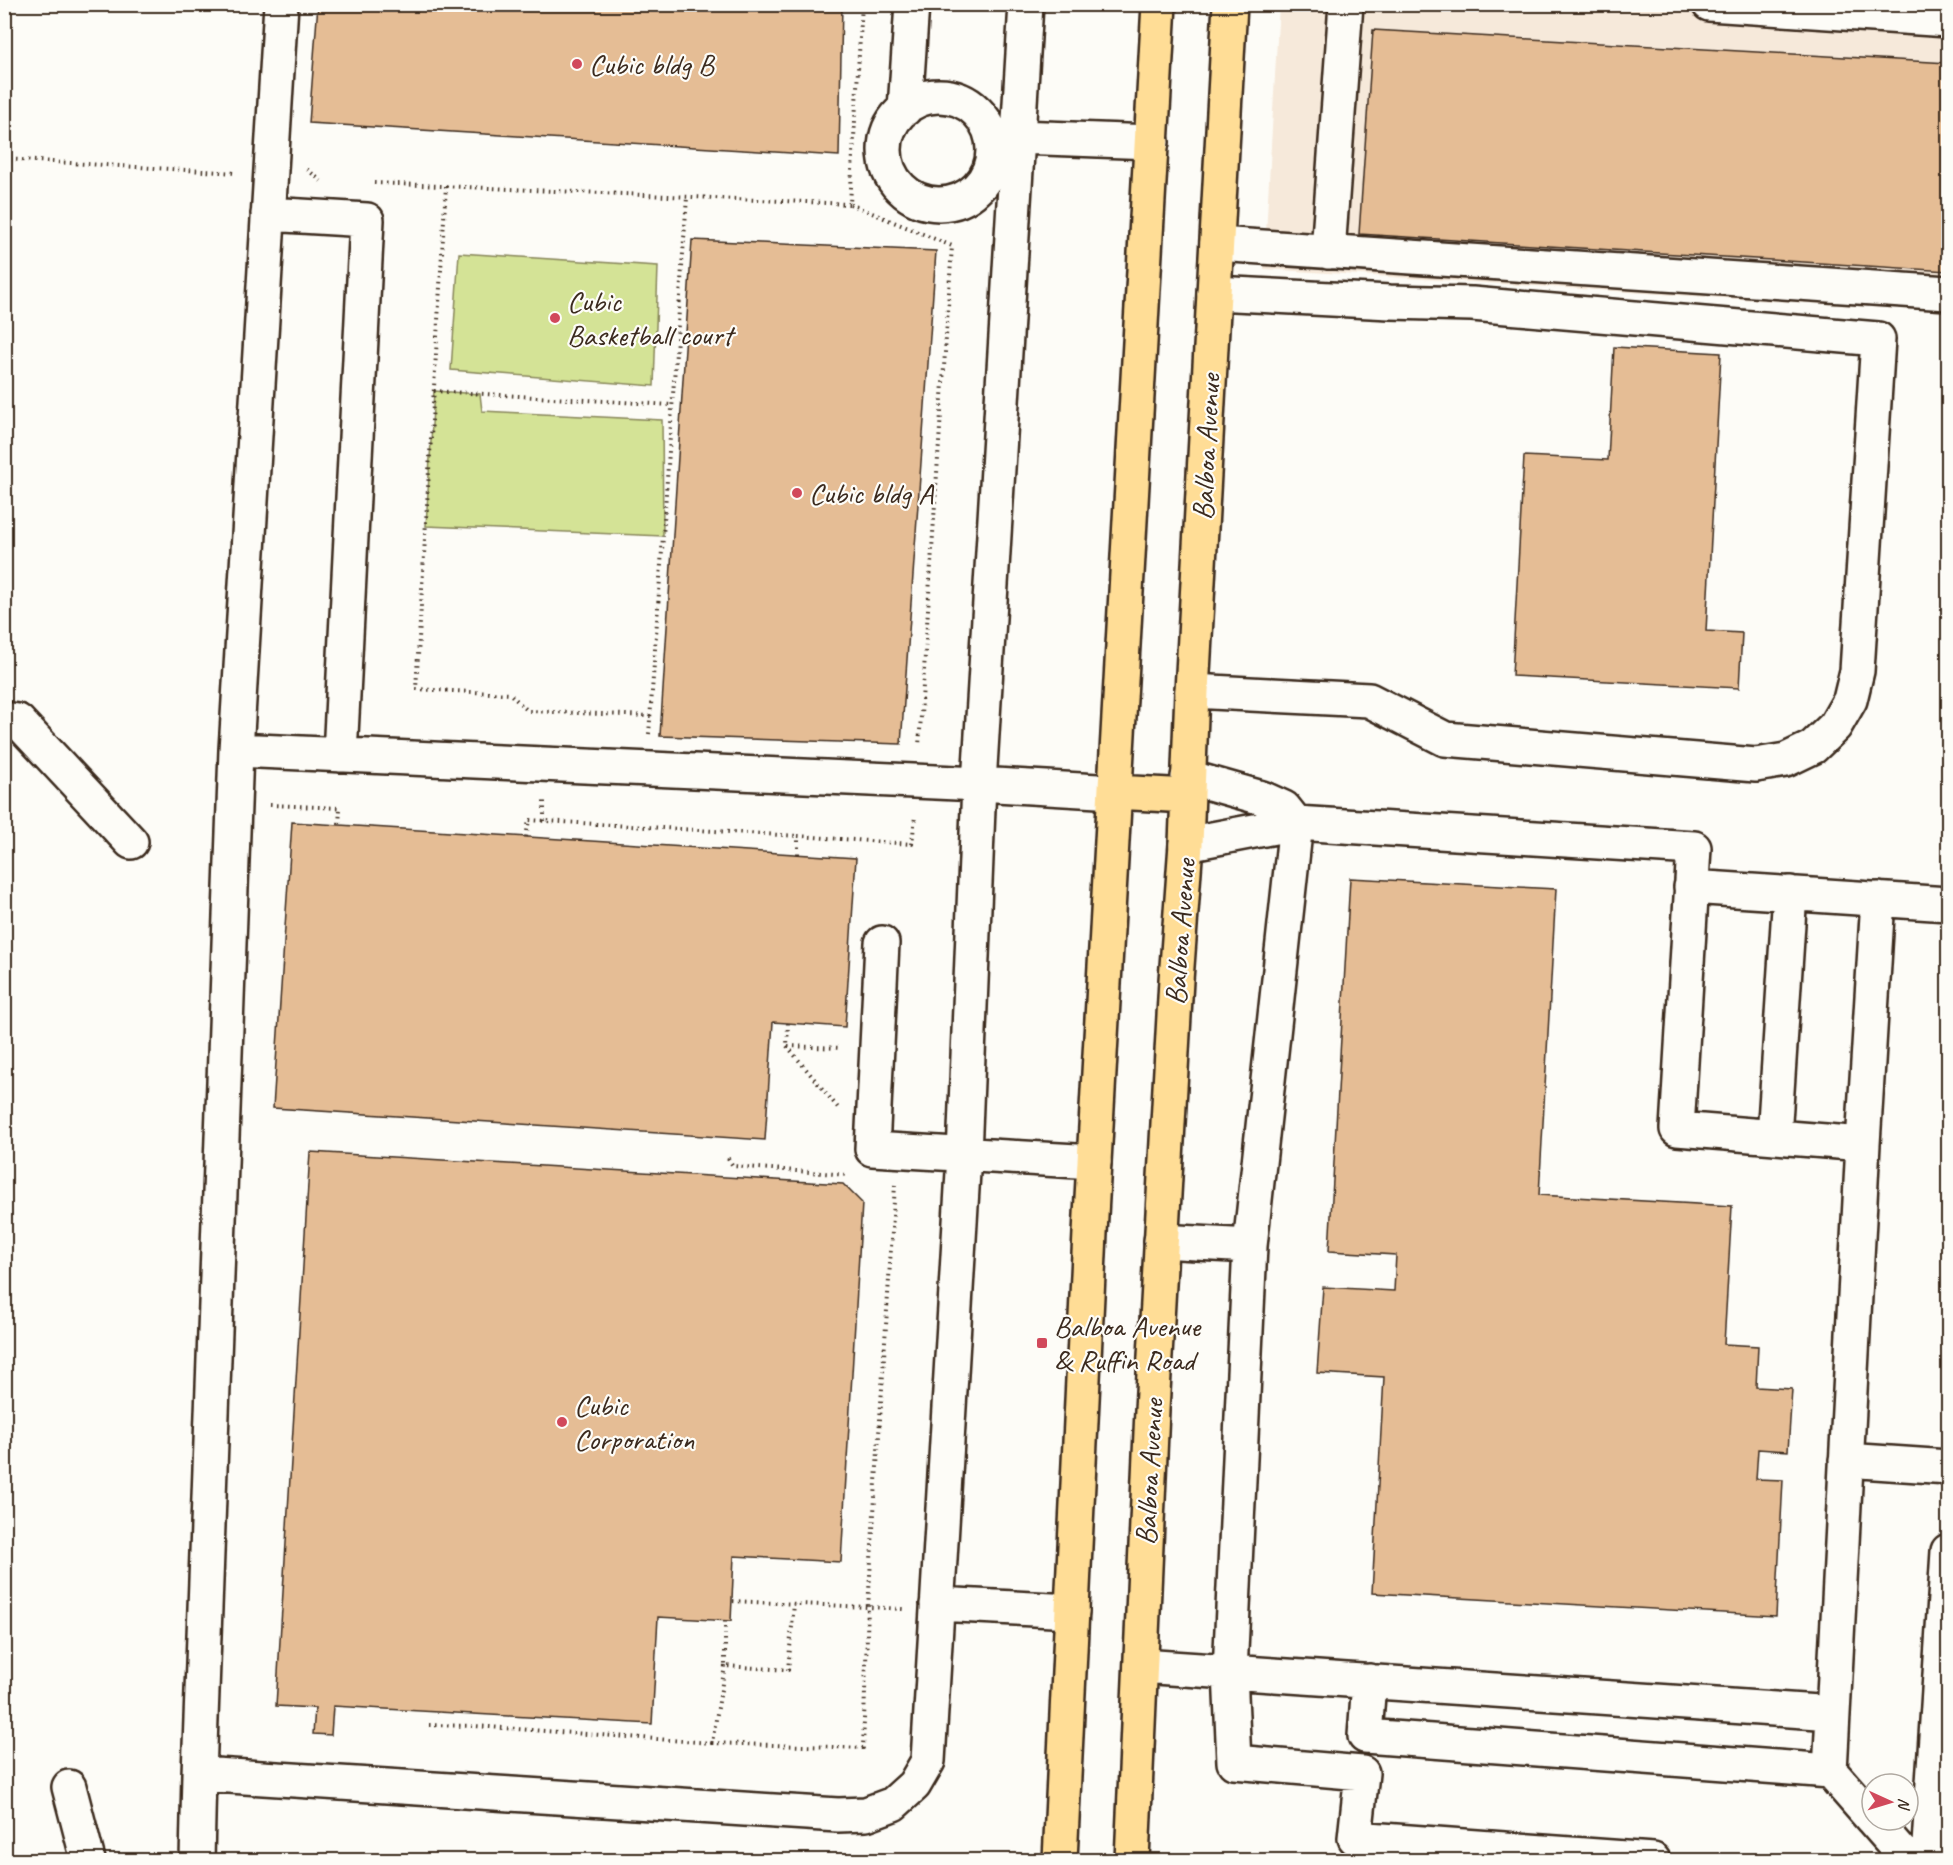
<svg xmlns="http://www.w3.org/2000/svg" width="1953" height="1865" font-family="Caveat,sans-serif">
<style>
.built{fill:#f6e9da}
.grass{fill:#d4e396;stroke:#88865a;stroke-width:1.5}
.building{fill:#e5bd95;stroke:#3b2a1e;stroke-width:1.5}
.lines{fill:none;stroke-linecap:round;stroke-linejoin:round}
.minor-casing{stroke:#3b2a1e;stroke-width:38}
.major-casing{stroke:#3b2a1e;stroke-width:38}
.path{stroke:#3b2a1e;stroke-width:4;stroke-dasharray:1.5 4.5;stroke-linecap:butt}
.minor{stroke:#fdfcf7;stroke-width:33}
.major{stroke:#ffdd96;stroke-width:33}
.poi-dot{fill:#d1495b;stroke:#fdfcf7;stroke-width:2}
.labels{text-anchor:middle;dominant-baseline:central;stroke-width:4.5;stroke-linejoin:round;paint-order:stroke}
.poi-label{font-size:30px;fill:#3b2a1e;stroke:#fdfcf7;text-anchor:start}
.street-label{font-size:30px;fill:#3b2a1e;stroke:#fdfcf7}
</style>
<rect width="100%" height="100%" fill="#fdfcf7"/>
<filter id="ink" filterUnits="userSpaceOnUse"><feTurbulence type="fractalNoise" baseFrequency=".0167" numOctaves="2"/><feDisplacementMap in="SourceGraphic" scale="12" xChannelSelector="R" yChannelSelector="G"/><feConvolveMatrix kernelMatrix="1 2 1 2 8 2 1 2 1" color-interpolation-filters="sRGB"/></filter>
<g filter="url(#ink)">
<path class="built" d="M1279,5H1948V312L1264,269Z"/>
<path class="grass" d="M459,253L658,266L654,386L451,370Z
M434,391L480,394L482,411L662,420L663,536L426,526Z"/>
<path class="building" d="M318,4H842L839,156L309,123Z
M1373,30L1948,63V271L1359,234Z
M692,240L936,251L901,744L660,736Z
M1614,347L1721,353L1706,631L1742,633L1739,688L1512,676L1524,456L1608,460Z
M292,822L856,858L845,1027L773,1022L765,1140L273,1108Z
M1350,878L1556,889L1539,1195L1732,1206L1724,1344L1758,1346L1756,1387L1792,1389L1788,1451L1758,1449L1756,1479L1783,1480L1776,1616L1372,1593L1384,1377L1317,1373L1323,1287L1394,1291L1396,1255L1329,1251Z
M310,1152L843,1184L862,1203L841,1562L734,1556L731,1621L658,1617L652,1724L333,1706L331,1735L313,1734L315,1708L276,1706Z"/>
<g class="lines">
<g class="minor-casing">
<path id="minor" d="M281,4L236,750L199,1774L838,1815L866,1814L893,1804L914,1785L928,1761L964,1155L979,784L1026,4
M1709,4L1948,20
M885 150a54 54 0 1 1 108 0a54 54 0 1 1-108 0Z
M905,109L912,4
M998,141L1018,137L1152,142
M268,214L367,220L340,755
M1217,244L1948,293
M1328,252L1346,4
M1192,691L1369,700L1445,739L1756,765L1786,760L1813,747L1835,726L1850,700L1857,671L1878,339L1472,304L1390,302L1214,293
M4,719L18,721L131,842
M236,750L979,784L1115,792
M1188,777L1262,798L1284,808L1296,823L1250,1246L1230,1672L1234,1762L1362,1773L1355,1838L1653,1860
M1186,844L1296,823L1694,848L1677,1129L1863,1144L1830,1771L1872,1819
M1691,887L1948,904
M882,943L872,1149L1094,1162
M1774,1137L1790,893
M1863,1144L1878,899
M1161,1241L1250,1246
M1846,1460L1948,1467
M937,1604L1072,1611
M1141,1666L1833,1713
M1369,1681L1365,1736L1830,1771
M69,1787L88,1860
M1873,1820L1908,1860
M197,1860L199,1774
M1928,1860L1948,1551"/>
</g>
<g class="major-casing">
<path id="major" d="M1115,792L1188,796
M1060,1860L1090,1233L1159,4
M1132,1860L1152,1410L1176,980L1186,844L1192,691L1230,4"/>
</g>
<path class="path" d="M4,159L237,173
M307,169L321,181
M374,183L850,204L862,4
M446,186L416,689L510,694L528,711L651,716
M850,204L952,246L919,746
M434,391L672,405
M649,734L687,197
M270,805L340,808L339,825
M544,821V798
M526,837L529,820L798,836
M798,854V836L912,844L915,816
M788,1023L787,1046L841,1048
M787,1046L839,1109
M728,1158L733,1166L848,1175
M895,1185L868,1607L903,1609
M725,1621V1666L788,1670L794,1604
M725,1666L712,1743L863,1748L868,1607L731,1601
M429,1725L475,1726L712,1743"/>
<use href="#minor" class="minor"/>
<use href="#major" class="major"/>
</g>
</g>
<g class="poi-dot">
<circle cx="577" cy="64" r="6"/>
<circle cx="555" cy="318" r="6"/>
<circle cx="797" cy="493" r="6"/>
<rect x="1036" y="1337" width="12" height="12" rx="3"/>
<circle cx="562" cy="1422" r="6"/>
</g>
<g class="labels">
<g class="poi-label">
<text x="589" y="64">Cubic bldg B</text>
<text x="567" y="301">Cubic<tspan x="567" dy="34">Basketball court</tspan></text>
<text x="809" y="493">Cubic bldg A</text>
<text x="1054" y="1326">Balboa Avenue<tspan x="1054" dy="34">&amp; Ruffin Road</tspan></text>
<text x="574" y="1405">Cubic<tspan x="574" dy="34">Corporation</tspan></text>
</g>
<g class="street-label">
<text transform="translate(1206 447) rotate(-87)">Balboa Avenue</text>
<text transform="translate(1180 932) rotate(-86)">Balboa Avenue</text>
<text transform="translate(1149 1472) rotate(-87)">Balboa Avenue</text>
</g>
</g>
<rect width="1953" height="1865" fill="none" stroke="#fdfcf7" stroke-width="24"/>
<rect x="12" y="12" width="1929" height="1841" fill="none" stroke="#3b2a1e" stroke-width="2" filter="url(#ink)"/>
<g transform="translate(1890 1802) rotate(94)"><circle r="28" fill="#fdfcf7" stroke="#afa8a0" stroke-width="1.5"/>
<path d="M0-4.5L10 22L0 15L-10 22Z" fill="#d1495b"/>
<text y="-9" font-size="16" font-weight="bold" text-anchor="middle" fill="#3b2a1e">N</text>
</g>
</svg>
